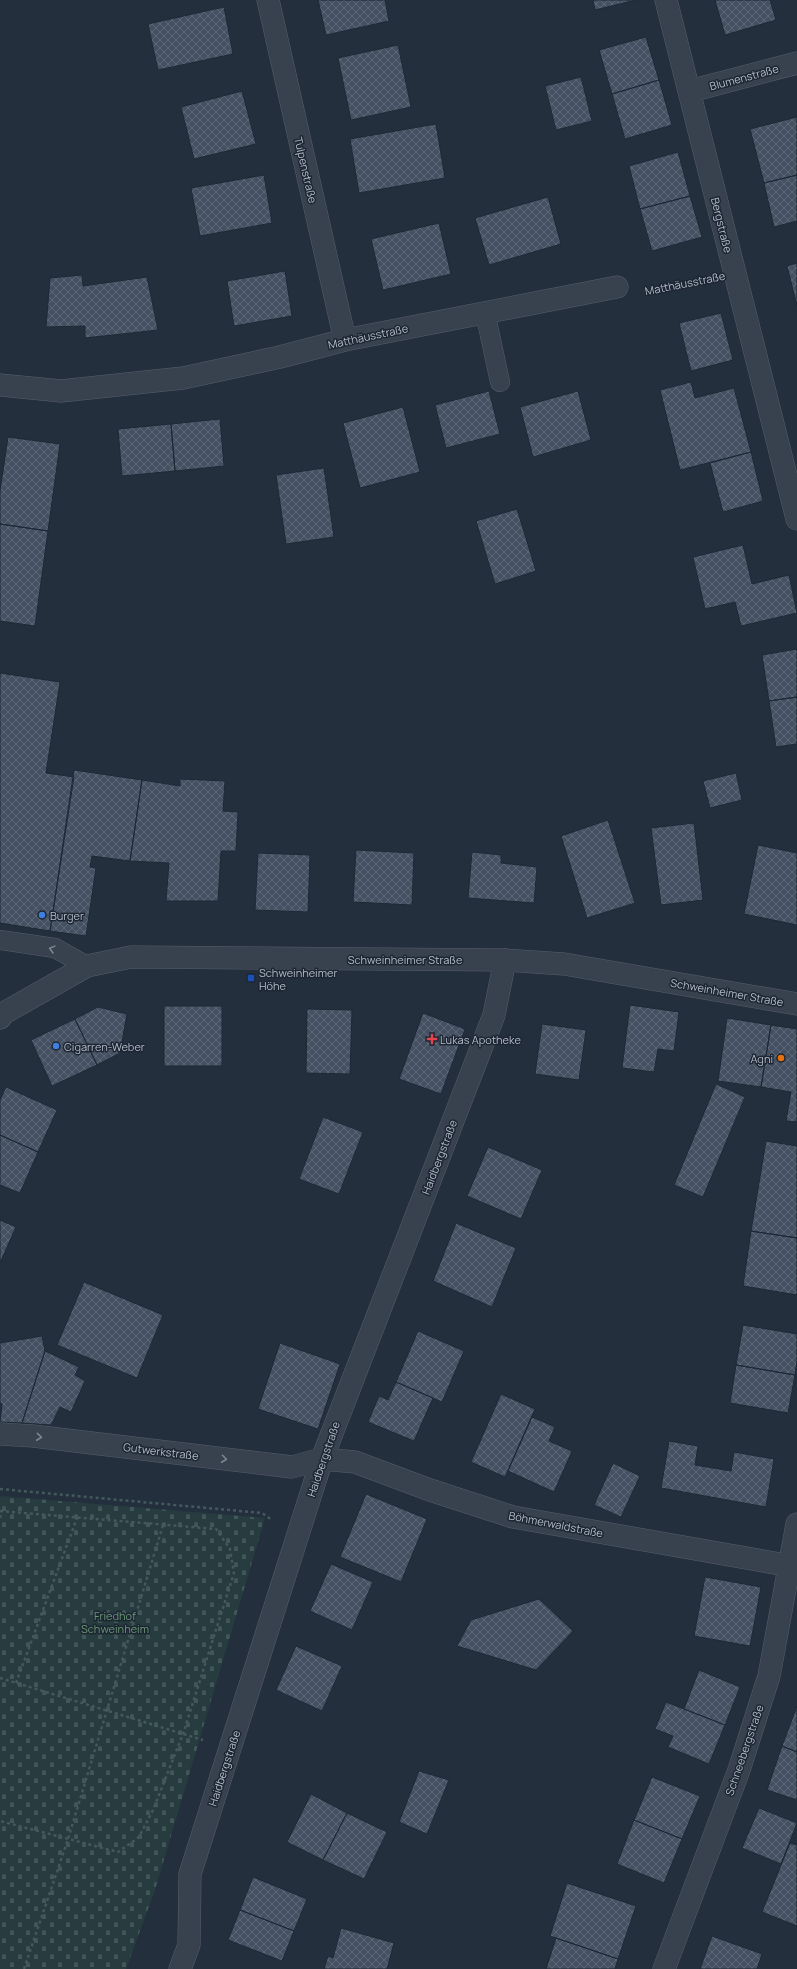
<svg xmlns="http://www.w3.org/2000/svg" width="797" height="1969" font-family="Manrope,sans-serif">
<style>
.cemetery{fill:url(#cemetery-stones)}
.building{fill:url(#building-cross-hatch);stroke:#1f2835}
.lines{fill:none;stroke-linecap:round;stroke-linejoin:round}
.service-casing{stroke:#565f6c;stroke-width:20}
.minor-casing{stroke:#565f6c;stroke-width:23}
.tertiary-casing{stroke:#565f6c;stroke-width:23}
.path{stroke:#44595c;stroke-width:2.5;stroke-dasharray:3 3;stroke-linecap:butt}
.service{stroke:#38414e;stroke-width:19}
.minor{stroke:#38414e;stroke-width:22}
.tertiary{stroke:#38414e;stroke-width:22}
.oneway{stroke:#7c8592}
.shop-dot{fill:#3f7fe0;stroke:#1d2633;stroke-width:1.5}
.transit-dot{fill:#1a4fb4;stroke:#1d2633;stroke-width:1.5}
.health-dot{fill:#e0444e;stroke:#1d2633;stroke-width:1.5}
.food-dot{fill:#e8710a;stroke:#1d2633;stroke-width:1.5}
.labels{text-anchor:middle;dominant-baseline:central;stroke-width:3;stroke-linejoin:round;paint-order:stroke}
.street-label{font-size:11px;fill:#b4bcc9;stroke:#1d2633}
.poi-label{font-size:11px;fill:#b4bcc9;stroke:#1d2633;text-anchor:start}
.park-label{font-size:11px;fill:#6b9a76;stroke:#1d2633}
</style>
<defs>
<pattern id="cemetery-stones" width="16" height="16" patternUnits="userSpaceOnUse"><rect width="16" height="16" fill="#263c3f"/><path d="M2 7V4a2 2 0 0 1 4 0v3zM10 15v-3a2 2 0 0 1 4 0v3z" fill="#435659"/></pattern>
<pattern id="building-cross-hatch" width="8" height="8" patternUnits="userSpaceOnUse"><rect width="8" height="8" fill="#455162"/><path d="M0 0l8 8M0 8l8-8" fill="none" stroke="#5d6877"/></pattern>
</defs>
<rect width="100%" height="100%" fill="#242f3e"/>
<path class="cemetery" d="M0,1496L265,1518L155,1890L126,1969H0Z"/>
<path class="building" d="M318,0H385L389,21L326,35Z
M593,0H636L595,10Z
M715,0H770L776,20L725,35Z
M224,7L233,54L158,70L148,24Z
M646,37L659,80L612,94L599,50Z
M398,45L411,107L351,120L338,58Z
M581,77L592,121L556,130L545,86Z
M659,80L672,125L625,139L612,94Z
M242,91L256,144L194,159L181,107Z
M797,117V175L764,183L750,129Z
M436,124L445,178L359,193L350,139Z
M678,152L690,196L640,209L629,166Z
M264,175L272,223L200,236L191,188Z
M797,175V221L774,227L764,183Z
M690,196L702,237L652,251L640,209Z
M548,197L561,244L489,265L475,218Z
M439,223L451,274L383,290L371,239Z
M797,263V306L787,266Z
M285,271L292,316L234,326L227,281Z
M82,275L83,286L147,277L158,330L85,338V326L46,327L50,278Z
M721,313L733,360L691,371L679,323Z
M691,382L695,398L734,388L751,452L680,470L660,390Z
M489,391L500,434L446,448L435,405Z
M578,391L591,440L533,457L520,407Z
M403,407L420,472L360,488L343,423Z
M220,419L224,466L175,471L171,424Z
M171,424L175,471L122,476L118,429Z
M8,437L60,444L48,531L0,524V491Z
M751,452L763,501L723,512L710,463Z
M324,468L334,537L286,544L276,475Z
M517,509L536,571L495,584L476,521Z
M0,524L48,531L35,626L0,621Z
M743,545L752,584L789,575L797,613L741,626L735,602L705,609L693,557Z
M797,649V697L769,701L762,655Z
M0,673L60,682L46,773L74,777L50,931L0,923Z
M797,697V744L776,747L769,701Z
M74,770L142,780L130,861L92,856L90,867L96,868L86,936L50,931Z
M736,773L742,800L710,808L703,781Z
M180,779L225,781L223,811L238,812L236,851H221L218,901H166L169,863L130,861L142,780L180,786Z
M608,820L635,903L587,918L561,836Z
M694,823L703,900L661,905L651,828Z
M758,845L797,853V925L744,914Z
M356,850L414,853L412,905L353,902Z
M472,852L501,855V863L537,867L534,903L468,898Z
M258,853L310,855L308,912L255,910Z
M630,1005L679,1012L674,1051L658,1049L654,1072L622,1068Z
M164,1006H222V1066H164Z
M98,1007L127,1014L120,1053L97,1065L75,1019Z
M307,1009L352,1010L350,1074L306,1073Z
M423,1013L465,1029L441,1094L399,1079Z
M727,1018L771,1025L761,1087L718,1081Z
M75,1019L97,1065L52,1086L31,1040Z
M542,1024L586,1030L579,1080L535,1074Z
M771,1025L797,1029V1122L786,1121L791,1092L761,1087Z
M716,1084L745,1097L703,1197L674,1185Z
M6,1087L57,1110L38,1152L0,1135V1100Z
M323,1117L363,1132L339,1194L299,1179Z
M0,1135L38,1152L20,1193L0,1185Z
M766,1141L797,1146V1238L751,1231Z
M488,1147L542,1170L521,1219L467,1196Z
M0,1220L16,1227L0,1263Z
M456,1223L516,1248L492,1307L433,1281Z
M751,1231L797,1238V1295L743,1286Z
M84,1282L163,1315L137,1378L57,1345Z
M743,1325L797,1334V1361L795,1375L736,1365Z
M418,1331L464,1351L442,1402L396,1382Z
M42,1336L45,1351L22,1423L0,1422L2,1404L0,1403V1343Z
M280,1343L340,1364L318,1429L258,1409Z
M45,1351L79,1367L75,1375L85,1381L71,1412L60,1407L51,1425L22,1423Z
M736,1365L795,1375L788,1413L730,1403Z
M396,1382L433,1398L414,1441L368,1422L379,1396L388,1400Z
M501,1394L535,1409L505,1477L471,1462Z
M532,1417L555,1427L549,1441L572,1451L554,1492L508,1471Z
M669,1441L698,1446L695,1465L731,1471L734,1452L774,1459L766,1507L661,1488Z
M613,1463L640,1476L621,1517L594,1505Z
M366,1494L427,1519L401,1582L340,1557Z
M331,1564L373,1582L352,1630L310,1611Z
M705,1577L761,1587L750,1646L694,1636Z
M539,1599L573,1631L536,1670L457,1646L471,1620Z
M296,1646L342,1666L322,1711L276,1690Z
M699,1670L740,1687L725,1725L684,1709Z
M666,1702L725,1725L709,1764L668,1747L673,1736L655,1729Z
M797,1706V1752L782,1746Z
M782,1746L797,1752V1800L767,1790Z
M419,1771L449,1780L427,1834L399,1822Z
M652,1777L700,1796L682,1839L634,1820Z
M311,1794L347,1813L323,1860L287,1842Z
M759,1808L797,1823L781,1864L742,1848Z
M347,1813L387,1832L364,1879L323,1860Z
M634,1820L682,1839L664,1883L617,1864Z
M790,1843L797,1845V1926L762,1912Z
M253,1877L307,1899L294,1931L240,1910Z
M567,1883L636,1906L618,1959L550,1936Z
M240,1910L294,1931L282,1961L228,1940Z
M341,1928L394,1943L387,1969H324L328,1956L333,1958Z
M712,1936L762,1954L757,1969H700Z
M556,1938L618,1959L615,1969H546Z"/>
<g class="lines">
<g class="service-casing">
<path id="service" d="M485,312L500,382
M0,940L55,948L87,966"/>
</g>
<g class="minor-casing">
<path id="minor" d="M268,0L345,340
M666,0L797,519
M690,91L797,63
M0,385L61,391L183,378L280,357L345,340L617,287
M0,1434L33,1436L292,1467L322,1459L355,1462L430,1490L513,1517L797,1567
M180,1969L189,1945L190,1874L322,1459L494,1015L505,960
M664,1969L739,1770L769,1676L797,1524"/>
</g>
<g class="tertiary-casing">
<path id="tertiary" d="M0,1018L4,1013L87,966L131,957L505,960L564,964L797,1004"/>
</g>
<path class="path" d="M644,291L706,278
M0,1489L262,1513L272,1520
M0,1511L216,1529L230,1549L234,1573L183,1734L153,1810L139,1837L118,1852L0,1821
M0,1518L2,1511
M0,1678L203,1740
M16,1683L77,1518
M24,1969L68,1839L163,1525"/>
<use href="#service" class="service"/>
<use href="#minor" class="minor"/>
<use href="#tertiary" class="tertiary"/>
</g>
<defs><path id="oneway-chevron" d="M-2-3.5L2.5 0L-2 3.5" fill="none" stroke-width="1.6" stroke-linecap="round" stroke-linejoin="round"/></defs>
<g class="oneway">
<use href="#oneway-chevron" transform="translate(52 949) rotate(-165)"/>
<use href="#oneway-chevron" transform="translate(39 1437) rotate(6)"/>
<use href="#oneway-chevron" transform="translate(224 1459) rotate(7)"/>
</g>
<g class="shop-dot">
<circle cx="42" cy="915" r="4"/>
<circle cx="56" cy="1046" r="4"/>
</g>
<rect class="transit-dot" x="247" y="974" width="8" height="8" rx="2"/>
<path class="health-dot" d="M430 1033h4v4h4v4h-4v4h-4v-4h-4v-4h4z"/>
<circle class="food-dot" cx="781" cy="1058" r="4"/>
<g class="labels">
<g class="street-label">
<text transform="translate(744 77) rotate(-15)">Blumenstraße</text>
<text transform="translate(306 170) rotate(77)">Tulpenstraße</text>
<text transform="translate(722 225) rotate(76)">Bergstraße</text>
<text transform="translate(685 283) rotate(-11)">Matthäusstraße</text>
<text transform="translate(368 336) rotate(-12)">Matthäusstraße</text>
<text x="405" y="959">Schweinheimer Straße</text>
<text transform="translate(727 992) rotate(10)">Schweinheimer Straße</text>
<text transform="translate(439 1157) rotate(-69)">Haidbergstraße</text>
<text transform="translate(161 1451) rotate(7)">Gutwerkstraße</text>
<text transform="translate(323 1459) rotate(-71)">Haidbergstraße</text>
<text transform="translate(556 1524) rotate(11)">Böhmerwaldstraße</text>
<text transform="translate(744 1750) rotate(-71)">Schneebergstraße</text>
<text transform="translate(224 1768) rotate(-72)">Haidbergstraße</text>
</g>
<g class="poi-label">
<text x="50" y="915">Burger</text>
<text x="259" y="972">Schweinheimer<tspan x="259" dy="13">Höhe</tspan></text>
<text x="440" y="1039">Lukas Apotheke</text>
<text x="64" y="1046">Cigarren-Weber</text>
<text x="773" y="1058" text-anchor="end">Agni</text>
</g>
<g class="park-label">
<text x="115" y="1615">Friedhof<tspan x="115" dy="13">Schweinheim</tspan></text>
</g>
</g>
</svg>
